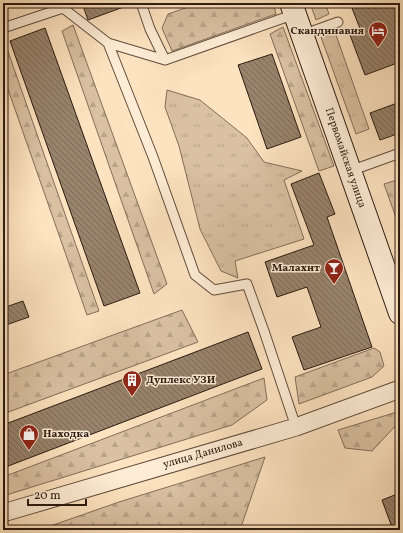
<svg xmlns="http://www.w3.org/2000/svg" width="403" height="533" font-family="Vollkorn,serif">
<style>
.grass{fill:url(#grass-tufts);stroke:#826e59}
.forest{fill:url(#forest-firs);stroke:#826e59}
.building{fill:url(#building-back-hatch);stroke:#2b1a10}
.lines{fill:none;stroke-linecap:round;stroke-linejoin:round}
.lane-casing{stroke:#604c3c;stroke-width:11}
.street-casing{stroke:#604c3c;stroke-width:19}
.secondary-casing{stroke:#2b1a10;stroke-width:24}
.lane{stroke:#feedd6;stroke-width:9}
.street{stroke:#feedd6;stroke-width:17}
.secondary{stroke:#feedd6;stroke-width:22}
.labels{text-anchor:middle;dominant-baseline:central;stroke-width:3;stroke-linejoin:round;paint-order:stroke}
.poi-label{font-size:11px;font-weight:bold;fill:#2b1a10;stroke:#feedd6;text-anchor:end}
.street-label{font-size:11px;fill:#2b1a10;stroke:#feedd6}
</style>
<defs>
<pattern id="grass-tufts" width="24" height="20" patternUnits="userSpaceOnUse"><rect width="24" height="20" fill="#d9c1a2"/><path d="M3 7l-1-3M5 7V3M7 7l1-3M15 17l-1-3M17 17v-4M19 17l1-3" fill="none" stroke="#baa58a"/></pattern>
<pattern id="forest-firs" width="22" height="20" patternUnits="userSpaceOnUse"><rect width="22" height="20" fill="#d9c1a2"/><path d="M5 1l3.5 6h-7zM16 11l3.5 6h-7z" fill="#baa58a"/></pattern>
<pattern id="building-back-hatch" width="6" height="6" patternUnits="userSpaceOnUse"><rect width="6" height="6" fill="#98836c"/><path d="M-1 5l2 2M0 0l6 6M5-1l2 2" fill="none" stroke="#7c6a57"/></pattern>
</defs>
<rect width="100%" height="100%" fill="#fde3c0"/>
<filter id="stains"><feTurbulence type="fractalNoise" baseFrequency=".005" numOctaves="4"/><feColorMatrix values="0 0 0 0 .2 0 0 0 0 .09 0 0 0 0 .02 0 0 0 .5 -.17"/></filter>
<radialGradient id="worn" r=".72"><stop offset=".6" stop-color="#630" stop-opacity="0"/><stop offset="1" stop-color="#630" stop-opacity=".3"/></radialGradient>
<path class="grass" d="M310,3H325L329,14L316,20Z
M335,32L369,129L356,134L321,37Z
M167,90L200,100L247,138L264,162L302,171L284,180L304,239L235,261L238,278L221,271L200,229L179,146L165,107Z"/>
<path class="forest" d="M200,3H273L276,14L172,51L162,28L168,14Z
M73,25L167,284L154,294L62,31Z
M283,27L334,166L319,171L270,34Z
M5,43L99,311L87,315L3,75V44Z
M400,179V229L384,184Z
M182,310L198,342L3,414V375Z
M374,348L380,352L384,366L372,377L299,404L295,377Z
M264,378L267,400L232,425L3,496V477Z
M397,412L399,422L372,451L345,448L338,430Z
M265,457L240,530H39L119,502Z"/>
<path class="building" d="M82,3H129V5L88,20Z
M350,3H400V62L365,75L350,35L361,31Z
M45,28L140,293L104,306L10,41Z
M272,54L301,137L267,149L238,65Z
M400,102V133L380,140L370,113Z
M319,173L335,214L327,217L372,347L304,370L292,337L321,327L307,287L277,297L265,262L314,245L291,184Z
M23,301L29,317L3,326V308Z
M248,332L262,369L3,468V425Z
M400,493V530H393L382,500Z"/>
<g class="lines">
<g class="lane-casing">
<path id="lane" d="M141,3L150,29L165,60
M3,28L63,8L108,43L165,60L295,14
M302,35L338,22
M108,43L153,157L195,275L214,290L247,284L264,331L296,427
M350,171L400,153"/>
</g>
<g class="street-casing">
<path id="street" d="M3,513L296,427L400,389"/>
</g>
<g class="secondary-casing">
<path id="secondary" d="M291,3L400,313"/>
</g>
<use href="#lane" class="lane"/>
<use href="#street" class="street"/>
<use href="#secondary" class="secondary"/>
</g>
<defs>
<g id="hotel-pin" transform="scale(1)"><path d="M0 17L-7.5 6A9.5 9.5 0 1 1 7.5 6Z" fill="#8f2418" stroke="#feedd6"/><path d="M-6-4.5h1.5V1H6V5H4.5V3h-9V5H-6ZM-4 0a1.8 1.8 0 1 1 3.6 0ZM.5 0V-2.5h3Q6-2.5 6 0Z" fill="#fff"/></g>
<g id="bar-pin" transform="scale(1)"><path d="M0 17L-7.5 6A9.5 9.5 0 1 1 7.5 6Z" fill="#8f2418" stroke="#feedd6"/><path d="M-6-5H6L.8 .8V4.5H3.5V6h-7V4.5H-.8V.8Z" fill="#fff"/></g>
<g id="building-pin" transform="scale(1)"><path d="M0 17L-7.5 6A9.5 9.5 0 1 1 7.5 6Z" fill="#8f2418" stroke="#feedd6"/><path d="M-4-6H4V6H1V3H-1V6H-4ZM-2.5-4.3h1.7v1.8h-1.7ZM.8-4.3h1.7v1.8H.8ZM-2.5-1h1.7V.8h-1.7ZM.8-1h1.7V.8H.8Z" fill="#fff"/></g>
<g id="shop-pin" transform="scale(1)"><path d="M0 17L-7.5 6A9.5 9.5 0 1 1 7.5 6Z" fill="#8f2418" stroke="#feedd6"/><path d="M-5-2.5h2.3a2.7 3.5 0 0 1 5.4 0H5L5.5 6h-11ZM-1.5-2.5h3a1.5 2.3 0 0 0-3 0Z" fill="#fff"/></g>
</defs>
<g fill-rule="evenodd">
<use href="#hotel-pin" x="378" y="31"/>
<use href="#bar-pin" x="334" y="268"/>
<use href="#building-pin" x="132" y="380"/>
<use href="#shop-pin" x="29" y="434"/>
</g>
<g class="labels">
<g class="poi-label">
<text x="364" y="31">Скандинавия</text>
<text x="320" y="268">Малахит</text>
<text x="146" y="380" text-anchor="start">Дуплекс УЗИ</text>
<text x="43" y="434" text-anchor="start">Находка</text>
</g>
<g class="street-label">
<text transform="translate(345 158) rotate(71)">Первомайская улица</text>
<text transform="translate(203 454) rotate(-16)">улица Данилова</text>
</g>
</g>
<rect width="403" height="533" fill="none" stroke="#fde3c0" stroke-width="16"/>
<rect x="4" y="4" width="395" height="525" fill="none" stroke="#2b1a10" stroke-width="2"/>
<rect x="8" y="8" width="387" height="517" fill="none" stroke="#2b1a10"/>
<path d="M28 499v6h58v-6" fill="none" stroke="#2b1a10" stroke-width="2"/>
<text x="34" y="499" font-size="12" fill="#2b1a10" stroke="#feedd6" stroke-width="3" paint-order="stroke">20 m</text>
<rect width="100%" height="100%" filter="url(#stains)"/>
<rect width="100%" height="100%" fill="url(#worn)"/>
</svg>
